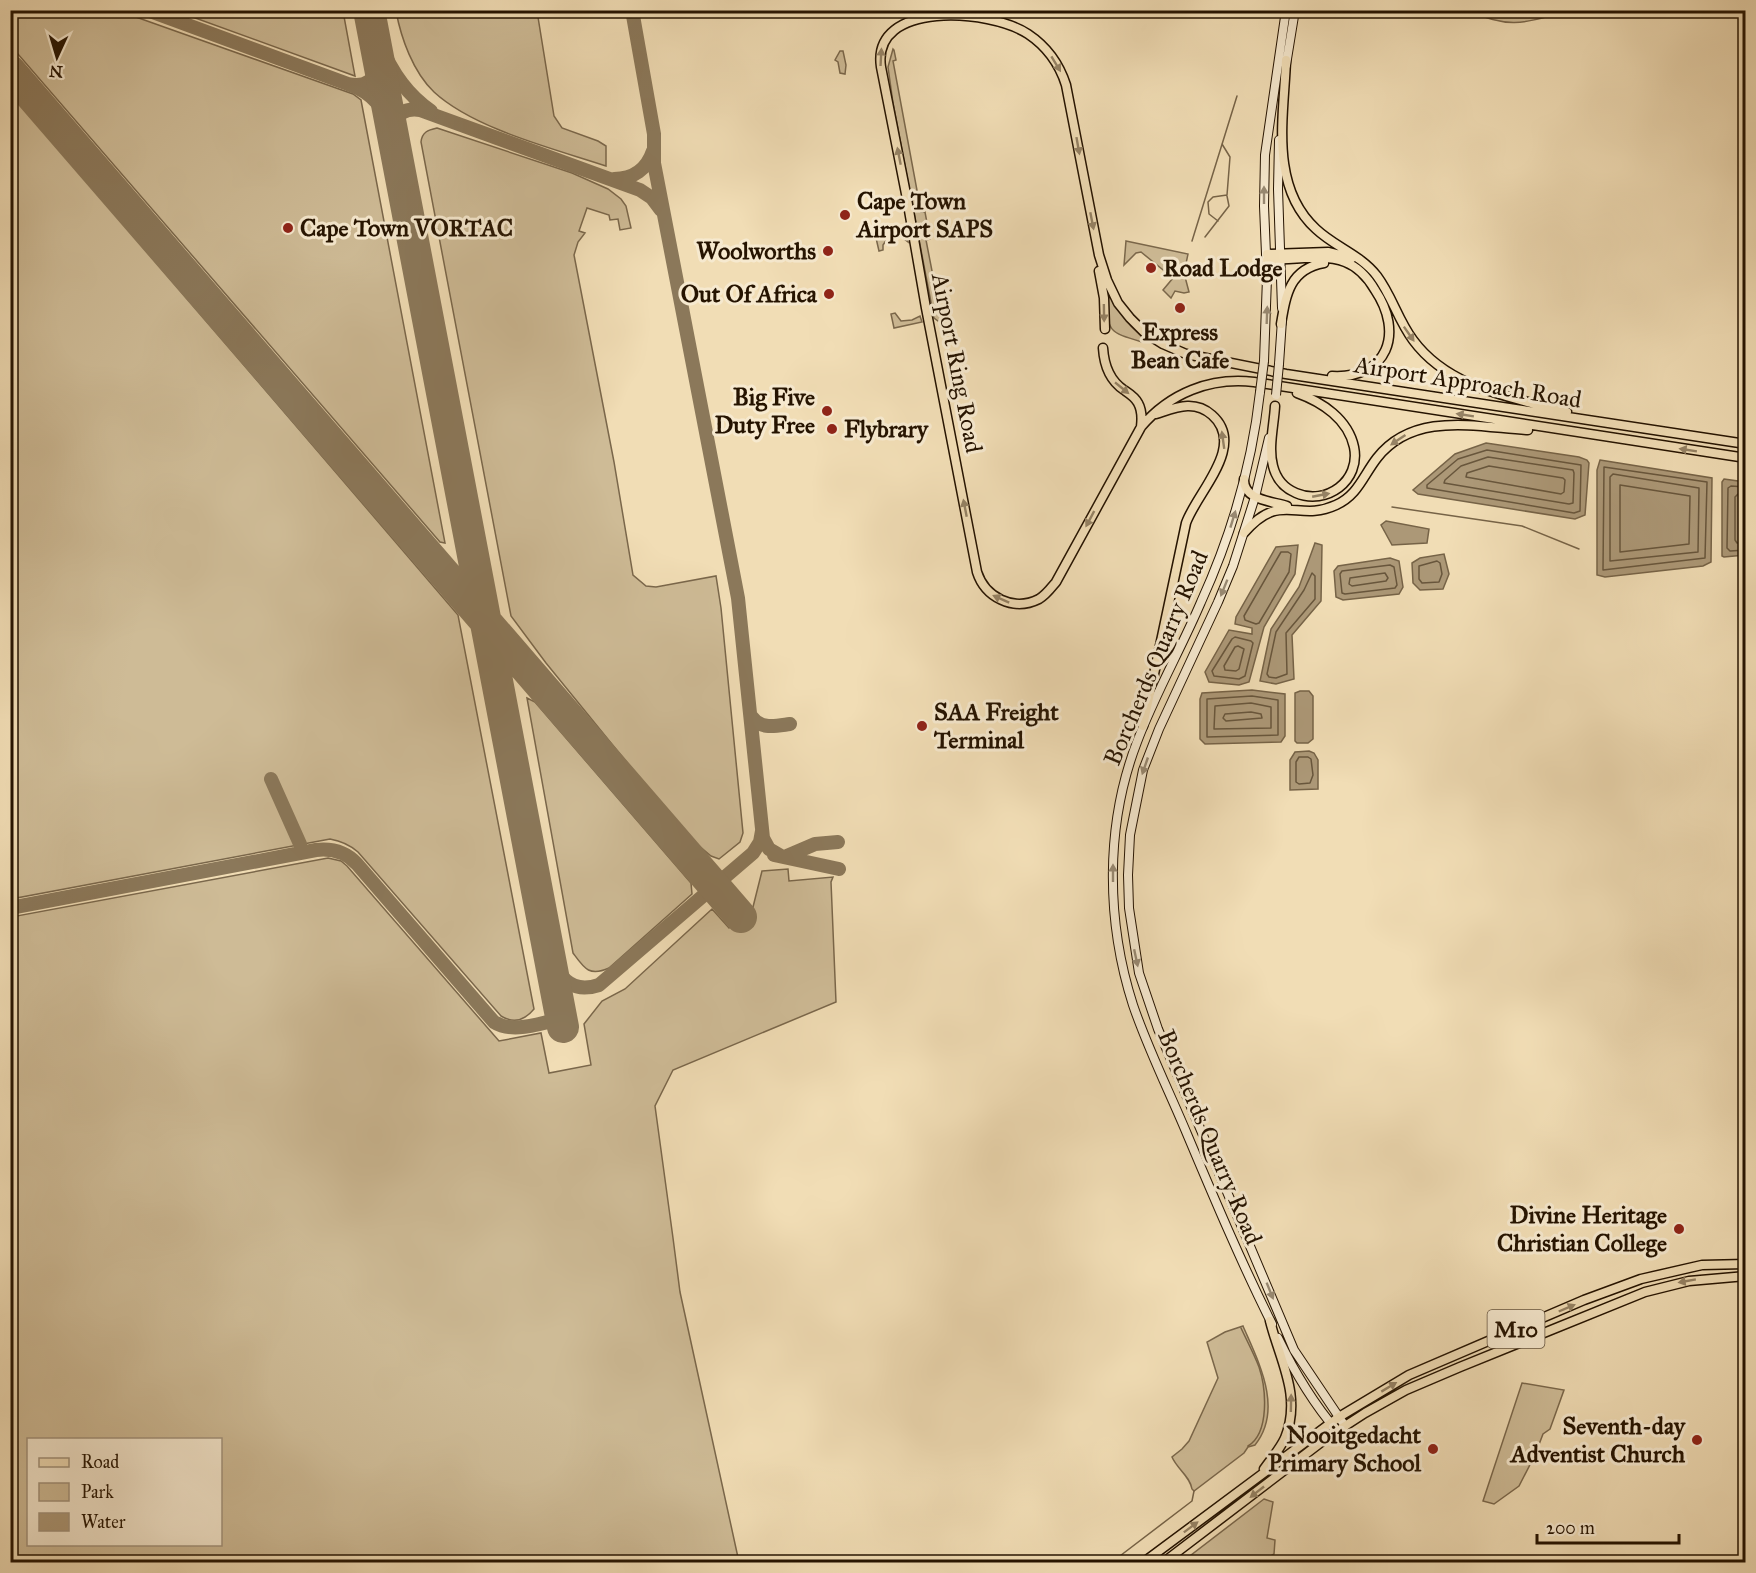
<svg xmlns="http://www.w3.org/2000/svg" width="1756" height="1573" font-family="'IM FELL Great Primer',serif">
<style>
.green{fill:#cebb96;stroke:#7a674b;stroke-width:1.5;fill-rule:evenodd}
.water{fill:#ac9877;stroke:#766347;stroke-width:1.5}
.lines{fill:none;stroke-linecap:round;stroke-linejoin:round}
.shore{stroke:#68563c;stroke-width:1.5}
.stream{stroke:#766347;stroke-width:1.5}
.taxiway{stroke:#8b785a;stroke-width:14}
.runway{stroke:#8b785a;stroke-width:32}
.secondary-casing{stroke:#251300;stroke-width:10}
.primary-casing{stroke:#251300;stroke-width:11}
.secondary{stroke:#f6e9cf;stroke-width:8}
.primary{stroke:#f1ddb5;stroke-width:8}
.secondary-bridge-casing{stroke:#251300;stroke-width:10;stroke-linecap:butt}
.secondary-bridge{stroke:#f6e9cf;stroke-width:8}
.oneway{fill:#958264}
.oneway2{fill:#988972}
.poi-dot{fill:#8f2418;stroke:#f6e9cf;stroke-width:2}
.labels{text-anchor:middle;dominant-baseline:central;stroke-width:6;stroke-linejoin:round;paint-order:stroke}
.shield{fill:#f6e9cf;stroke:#64533e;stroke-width:1.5}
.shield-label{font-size:22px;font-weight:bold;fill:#251300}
.poi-label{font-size:24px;font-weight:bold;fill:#251300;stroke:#f6e9cf;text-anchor:end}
.street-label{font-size:24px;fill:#251300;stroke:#f6e9cf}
</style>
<rect width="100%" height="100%" fill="#f1ddb5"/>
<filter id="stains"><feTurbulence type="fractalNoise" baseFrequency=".00333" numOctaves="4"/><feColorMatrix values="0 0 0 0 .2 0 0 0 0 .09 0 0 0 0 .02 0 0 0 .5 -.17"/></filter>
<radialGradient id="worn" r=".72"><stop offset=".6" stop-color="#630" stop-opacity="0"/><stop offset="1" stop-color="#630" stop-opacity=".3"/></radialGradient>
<path class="green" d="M10,11H119L353,94L361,100L445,543L440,542L11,46Z
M176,11H343L355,76Z
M396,11H537L554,116L562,128L598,141L606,146V166C555,149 474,129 434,92C413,72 401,38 396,11Z
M1470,11H1567C1527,22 1510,30 1470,11Z
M893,49L894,50L896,60L893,61L921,212H925L930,239L926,240L939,307L949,309L951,319L938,321L934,318L893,103L888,67Z
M840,51H843L846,65L845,74L840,73L838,62L835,60Z
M11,93L458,615L534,1009C525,1020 514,1024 501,1016L358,852C349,844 341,841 330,839L11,899Z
M437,128L572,173L608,189L621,199L626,206L631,228L620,230L618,219L610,220L609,215L587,208L579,231L585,233L578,242L574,255L614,462L633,575L646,586L656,587L716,576L721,608L743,833L740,842L719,859L711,856L685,834L546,663L511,616L421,142C422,132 428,130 437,128Z
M906,232L908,242L899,235L889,236L883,245V250L879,251L876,238Z
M1126,241L1188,254L1184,273L1189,292L1184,293L1175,291L1171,298L1163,290L1173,278L1141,252L1136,253L1124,265Z
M1109,294L1131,326L1144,338L1142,342C1108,332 1108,332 1106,297Z
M895,313L901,321L912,320L920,316L922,322L894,328L891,314Z
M527,698L535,702L691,883L692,894L609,968C589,977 584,968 573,953Z
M328,858L341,861L347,866L499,1041L541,1033L549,1073L591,1065L584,1024L602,1001L625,989L712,909L729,928L753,907L762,871L788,869L789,881L833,877L831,882L836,1002L673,1070L655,1106L673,1238L680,1292L739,1562H11V917ZM28,1440H220V1544H28Z
M1243,1326C1258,1361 1284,1409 1255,1445L1248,1447L1244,1453L1194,1491L1192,1489C1190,1476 1177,1469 1172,1457L1182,1449L1189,1441L1218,1378L1207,1342L1225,1332Z
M1522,1383L1564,1390L1550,1429L1543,1434L1535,1455L1519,1486L1494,1504L1483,1501Z
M1264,1499L1273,1502L1267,1538L1275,1540L1274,1554L1261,1562H1182Z"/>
<path class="water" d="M1486,443L1579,457L1587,460L1589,463L1585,515L1575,519L1418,494L1413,490L1455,454Z
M1600,460L1712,478L1711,562L1703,566L1605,577L1597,575V470Z
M1724,479L1745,482V555L1724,557L1722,556V482Z
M1386,521L1429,529L1427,543L1392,545L1381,525Z
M1315,543L1322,545L1321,601L1292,635L1294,679L1276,684L1260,681L1271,629L1299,587Z
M1298,545L1295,574L1264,627L1249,682L1239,685L1209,682L1205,672L1229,630L1252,634V628L1235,624L1236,617L1276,547Z
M1444,554L1449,574L1443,589L1420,590L1413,583L1412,563L1420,558Z
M1390,558L1399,561L1403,587L1399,594L1343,600L1336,597L1334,571L1338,566Z
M1252,690L1285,694V736L1281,742L1205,744L1200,739V699L1202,693Z
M1300,691H1309L1313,696V739L1308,743H1297L1295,741V693Z
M1309,751L1314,753L1318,760V789L1290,790V760L1295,752Z"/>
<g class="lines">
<path class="shore" d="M1487,450L1581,465L1580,511L1574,513L1427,488V485L1458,459Z
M1488,457L1573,470L1574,473L1573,503L1569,504L1444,483L1445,480L1461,466Z
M1489,466L1563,478L1565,480L1564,492L1561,494L1466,477L1467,473Z
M1604,467L1707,482L1705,558L1603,570Z
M1613,474L1699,488L1698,552L1610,561V477Z
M1620,485L1690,496L1689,544L1620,552Z
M1746,487L1731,486L1728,488L1727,548L1730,551L1746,550
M1746,495L1738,494L1735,497V540L1737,543L1746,542
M1281,552H1288L1291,554L1289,572L1259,623L1256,624L1245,620L1244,616Z
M1437,561L1440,563L1442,574L1439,582L1422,583L1419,579V566Z
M1390,565L1394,567L1397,585L1395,588L1345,594L1342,593L1340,574L1342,571Z
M1312,573L1315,576V599L1286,633L1287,674L1276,678L1269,677L1267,674L1276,632L1304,590Z
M1385,573L1388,578L1386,581L1352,586L1349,584L1350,578Z
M1235,637L1251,641L1253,643L1245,676L1239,679L1214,676L1212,671L1232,639Z
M1238,646L1244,649L1239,669L1236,671L1225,670L1224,666L1235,647Z
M1252,696L1278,700V735L1207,737V699Z
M1251,703L1271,707V728L1214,729L1215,706Z
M1251,712L1261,714L1262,718L1226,721L1223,718L1225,714Z
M1299,757H1308L1311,759L1313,775L1310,783L1299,784L1296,782V762Z"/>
<path class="stream" d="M1218,221L1209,214L1208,202L1213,197L1227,195L1230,157L1222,144
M1205,237L1229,206L1227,196
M1192,241L1237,96
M1392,507L1522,526L1579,549
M1241,1328C1247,1341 1254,1354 1259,1367C1266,1388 1270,1433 1248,1446
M1112,1562L1192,1501L1194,1491"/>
<path class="taxiway" d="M147,10L348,84
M369,10C373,33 393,93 348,84C372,92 387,110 392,134
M632,10L654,134V163L738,598L763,838L769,849L781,856
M380,44C391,71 407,95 431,111
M396,156C393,135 388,106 420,110L640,190L652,198L661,210
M614,179C633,179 647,169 653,151
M751,716C761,730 775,726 790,724
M271,779L300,844
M774,855L839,869
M787,856L815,844L838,842
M10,908L316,850C333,848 346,852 357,864L494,1022C513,1034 540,1023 561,1019
M541,915C548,945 554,1000 599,985L753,853L760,842L762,831"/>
<path class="runway" d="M369,10L563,1027
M10,71L741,917"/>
<g class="secondary-casing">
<path id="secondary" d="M1286,65L1295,10
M1279,140L1278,189L1282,308
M1264,361L1267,278L1264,206L1265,155L1286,10
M1279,364L1282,320
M1260,392C1252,465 1231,536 1201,602C1181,649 1155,694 1137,742C1105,825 1106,921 1133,1005C1148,1049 1169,1091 1187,1134C1214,1198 1241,1262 1272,1324
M1269,438L1255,497L1233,566L1218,602L1159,729L1143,770L1130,835L1128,875L1129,908L1139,973L1158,1029L1294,1350L1345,1426
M1278,1338C1294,1371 1313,1403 1337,1431"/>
</g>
<g class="primary-casing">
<path id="primary" d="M1286,60C1284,116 1269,186 1316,229C1335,247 1361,255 1377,276C1392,296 1398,320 1413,340C1449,389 1512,397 1567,412
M1267,254L1328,252L1352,258
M1267,260C1289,260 1325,254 1345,262C1358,267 1368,278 1375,290C1404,333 1388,379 1332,376
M1099,271L1104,298L1105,329
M1281,324C1286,294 1290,269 1324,263
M1103,348C1104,364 1109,380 1124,390C1130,394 1135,397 1138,403C1142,410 1142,419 1141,427
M1275,406C1274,425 1268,448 1273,466C1276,478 1284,488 1296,493C1326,506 1361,481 1354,447C1348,419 1322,402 1297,393
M1746,444L1286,374L1186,354L1163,344L1144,332L1130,318L1118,303L1107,280L1099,255L1066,85C1059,63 1046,46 1028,34C990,9 871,0 881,67L907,199L926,308L977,572C985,597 1013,612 1039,599C1046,595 1051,588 1056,582L1141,427C1170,393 1210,377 1254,382L1746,458
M1244,479C1243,500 1271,501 1287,506
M1244,533C1281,490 1297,523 1336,505C1358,495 1363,476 1377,458C1414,411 1476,427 1528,430
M1143,726L1186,523C1197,492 1247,446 1212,415C1194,399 1175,408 1156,414
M1264,1469C1271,1459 1280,1449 1285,1438C1302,1396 1280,1361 1270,1321
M1144,1562L1339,1417L1409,1375L1584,1300L1641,1279L1702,1265L1746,1264
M1164,1562L1328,1437L1365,1413L1406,1390L1460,1367L1645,1292L1689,1281L1746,1276"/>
</g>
<use href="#secondary" class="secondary"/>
<use href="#primary" class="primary"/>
<g class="secondary-bridge-casing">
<path id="secondary-bridge" d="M1260,392L1264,361
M1276,395L1279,364"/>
</g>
<use href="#secondary-bridge" class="secondary-bridge"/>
</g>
<defs><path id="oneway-solid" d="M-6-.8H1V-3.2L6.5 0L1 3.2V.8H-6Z" transform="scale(1.5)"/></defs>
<g class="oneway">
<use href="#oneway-solid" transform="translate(881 57) rotate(-87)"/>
<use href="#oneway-solid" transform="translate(1056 64) rotate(59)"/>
<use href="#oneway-solid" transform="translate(1078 146) rotate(80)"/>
<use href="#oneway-solid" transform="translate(899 156) rotate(-101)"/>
<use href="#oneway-solid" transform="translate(1092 221) rotate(79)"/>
<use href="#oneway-solid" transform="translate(1104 313) rotate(89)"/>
<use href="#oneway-solid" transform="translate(1409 334) rotate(55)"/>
<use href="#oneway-solid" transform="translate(1122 388) rotate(39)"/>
<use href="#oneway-solid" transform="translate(1465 415) rotate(-171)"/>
<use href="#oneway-solid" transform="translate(1223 440) rotate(-98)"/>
<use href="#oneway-solid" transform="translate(1398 440) rotate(146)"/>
<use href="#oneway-solid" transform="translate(1688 450) rotate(-171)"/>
<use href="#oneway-solid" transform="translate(1321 495) rotate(-11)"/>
<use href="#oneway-solid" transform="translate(965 508) rotate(-101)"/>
<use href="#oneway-solid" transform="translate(1090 519) rotate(118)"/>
<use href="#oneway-solid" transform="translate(1001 599) rotate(-156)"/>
<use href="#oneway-solid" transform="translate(1687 1281) rotate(170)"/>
<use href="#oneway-solid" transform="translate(1567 1308) rotate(-23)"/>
<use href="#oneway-solid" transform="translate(1389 1387) rotate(-31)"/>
<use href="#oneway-solid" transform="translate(1291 1403) rotate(-89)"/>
<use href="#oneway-solid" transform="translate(1257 1492) rotate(142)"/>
<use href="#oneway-solid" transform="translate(1191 1527) rotate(-37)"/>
</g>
<g class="oneway2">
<use href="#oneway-solid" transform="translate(1264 195) rotate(-90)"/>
<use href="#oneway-solid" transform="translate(1267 315) rotate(-88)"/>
<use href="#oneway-solid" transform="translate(1233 519) rotate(-73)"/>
<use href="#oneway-solid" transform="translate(1224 588) rotate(112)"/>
<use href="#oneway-solid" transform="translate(1145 766) rotate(109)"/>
<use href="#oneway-solid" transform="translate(1113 873) rotate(-90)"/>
<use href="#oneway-solid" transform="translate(1136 958) rotate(78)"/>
<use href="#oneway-solid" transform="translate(1270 1291) rotate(68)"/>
</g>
<g class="poi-dot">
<circle cx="845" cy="215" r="6"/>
<circle cx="288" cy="228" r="6"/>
<circle cx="828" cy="251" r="6"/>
<circle cx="1151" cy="268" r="6"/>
<circle cx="829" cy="294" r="6"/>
<circle cx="1180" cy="308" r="6"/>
<circle cx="827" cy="411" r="6"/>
<circle cx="832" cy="429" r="6"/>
<circle cx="922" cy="726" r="6"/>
<circle cx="1679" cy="1229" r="6"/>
<circle cx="1697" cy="1440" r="6"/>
<circle cx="1433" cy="1449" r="6"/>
</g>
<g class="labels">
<rect class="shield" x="1487.5" y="1310" width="57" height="38" rx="4.5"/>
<g class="shield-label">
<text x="1516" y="1329">M10</text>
</g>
<g class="poi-label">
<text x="857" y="201" text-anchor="start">Cape Town<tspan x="857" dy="28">Airport SAPS</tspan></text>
<text x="300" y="228" text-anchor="start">Cape Town VORTAC</text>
<text x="816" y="251">Woolworths</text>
<text x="1163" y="268" text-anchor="start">Road Lodge</text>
<text x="817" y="294">Out Of Africa</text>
<text x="1180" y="332" text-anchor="middle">Express<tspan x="1180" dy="28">Bean Cafe</tspan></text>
<text x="815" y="397">Big Five<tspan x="815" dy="28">Duty Free</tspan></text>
<text x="844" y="429" text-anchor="start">Flybrary</text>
<text x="934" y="712" text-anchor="start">SAA Freight<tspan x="934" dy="28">Terminal</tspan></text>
<text x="1667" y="1215">Divine Heritage<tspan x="1667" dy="28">Christian College</tspan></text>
<text x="1685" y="1426">Seventh-day<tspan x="1685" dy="28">Adventist Church</tspan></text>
<text x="1421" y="1435">Nooitgedacht<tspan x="1421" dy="28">Primary School</tspan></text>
</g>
<g class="street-label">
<text transform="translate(957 363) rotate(79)">Airport Ring Road</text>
<text transform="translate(1468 382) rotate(9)">Airport Approach Road</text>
<text transform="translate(1156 658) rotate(-67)">Borcherds Quarry Road</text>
<text transform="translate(1210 1137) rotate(67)">Borcherds Quarry Road</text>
</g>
</g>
<rect width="1756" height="1573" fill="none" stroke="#f1ddb5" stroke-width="36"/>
<rect x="12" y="12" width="1732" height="1549" fill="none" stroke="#251300" stroke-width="3"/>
<rect x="18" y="18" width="1720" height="1537" fill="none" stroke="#251300" stroke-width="1.5"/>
<rect x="27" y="1438" width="195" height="108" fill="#f6e9cf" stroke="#a2937c" stroke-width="1.5"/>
<rect x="39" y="1458" width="30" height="9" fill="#f1ddb5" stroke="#a2937c" stroke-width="1.5"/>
<text x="81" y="1468" font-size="18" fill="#251300">Road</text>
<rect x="39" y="1483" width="30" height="18" fill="#cebb96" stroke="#a2937c" stroke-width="1.5"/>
<text x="81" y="1498" font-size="18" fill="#251300">Park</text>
<rect x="39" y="1513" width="30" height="18" fill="#ac9877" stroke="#a2937c" stroke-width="1.5"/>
<text x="81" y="1528" font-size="18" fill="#251300">Water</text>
<g transform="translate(57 57) rotate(184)" stroke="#f6e9cf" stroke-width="4.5" paint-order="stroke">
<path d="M0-4.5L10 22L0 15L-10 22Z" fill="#251300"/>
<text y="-9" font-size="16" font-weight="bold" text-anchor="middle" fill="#251300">N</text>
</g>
<path d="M1537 1534v9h142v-9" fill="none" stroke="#251300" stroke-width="3"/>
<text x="1546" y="1534" font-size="18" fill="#251300" stroke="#f6e9cf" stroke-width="4.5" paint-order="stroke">200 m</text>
<rect width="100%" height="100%" filter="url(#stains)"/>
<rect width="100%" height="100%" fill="url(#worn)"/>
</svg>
